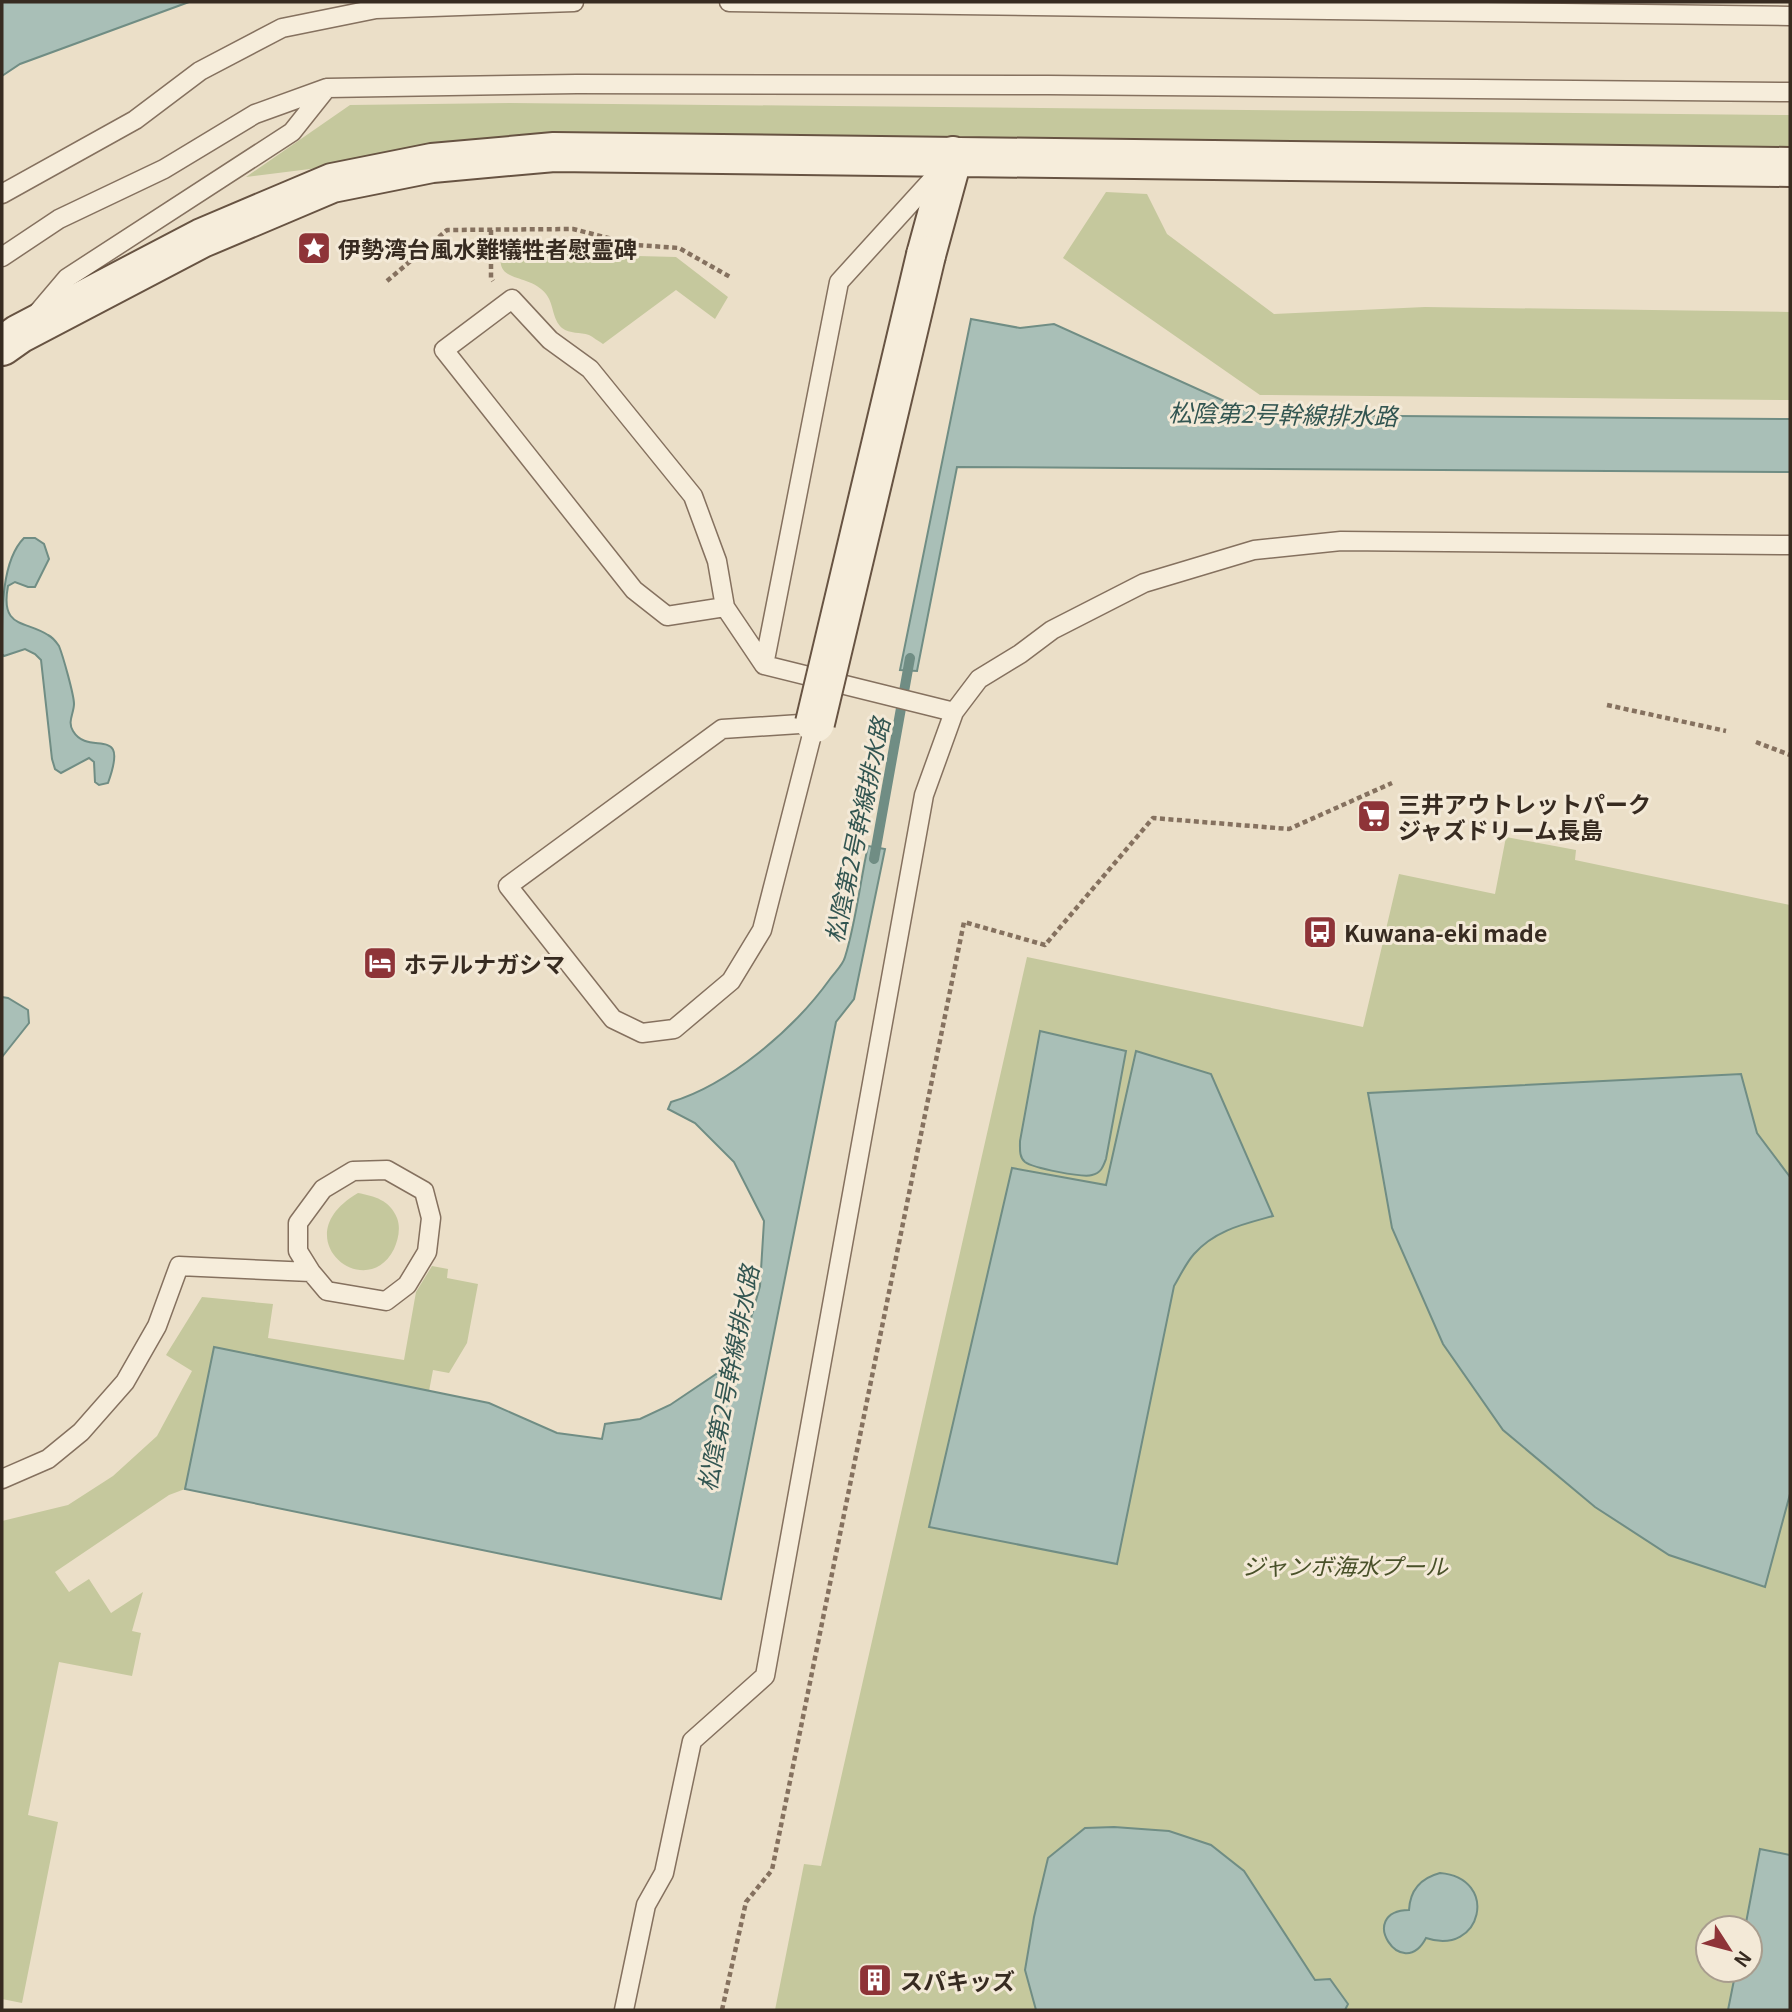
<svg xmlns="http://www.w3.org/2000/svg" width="1792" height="2012" font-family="Georgia,'Noto Sans JP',serif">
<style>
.green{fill:#c5c89d;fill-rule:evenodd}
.water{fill:#a9bfb7;stroke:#708d84;stroke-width:2}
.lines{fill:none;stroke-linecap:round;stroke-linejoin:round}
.stream{stroke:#708d84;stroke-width:10}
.lane-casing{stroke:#85715f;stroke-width:21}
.secondary-casing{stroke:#675342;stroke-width:42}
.path{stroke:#85715f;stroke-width:4.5;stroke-dasharray:5 3.5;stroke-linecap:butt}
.lane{stroke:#f6eddb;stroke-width:18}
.secondary{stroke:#f6eddb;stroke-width:38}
.secondary-bridge-casing{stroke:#675342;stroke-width:42;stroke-linecap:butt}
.secondary-bridge{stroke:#f6eddb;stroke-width:38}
.labels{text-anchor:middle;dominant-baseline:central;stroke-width:6;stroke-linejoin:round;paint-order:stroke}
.poi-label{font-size:23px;font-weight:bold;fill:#372b21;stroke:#f3e9d7;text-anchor:start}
.park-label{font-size:23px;font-style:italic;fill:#495129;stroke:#f3e9d7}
.water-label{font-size:24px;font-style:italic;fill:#325551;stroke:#f3e9d7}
</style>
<rect width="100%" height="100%" fill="#ebdfc8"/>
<path class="green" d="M510,103L1790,115V152L334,166L246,177L350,105Z
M1106,192L1147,194L1167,234L1274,314L1425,307L1790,312V400L1260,395L1063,258Z
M506,241H575L638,256L676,257L728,297L715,319L676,290L603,344C598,341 593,337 589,335C580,332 570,334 562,328C552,319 554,304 546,294C527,270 486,287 506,241Z
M1506,837L1576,850L1575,860L1790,905V2010H775L804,1864L821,1866L1027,957L1363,1027L1399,874L1495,894ZM1708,1928H1750V1970H1708Z
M358,1193C374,1196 390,1200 397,1218C401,1228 398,1240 394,1249C366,1305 282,1237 358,1193Z
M432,1266L448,1269L447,1278L478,1284L467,1343L449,1373L433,1370L429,1391L214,1347L185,1489L169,1495L55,1572L69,1592L89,1579L111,1613L143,1592L132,1631L141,1633L132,1676L59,1662L28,1815L58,1822L22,2003L2,1999V1521L68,1505L113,1476L157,1436L192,1371L166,1355L202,1297L273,1304L268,1338L404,1360L416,1292Z"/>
<path class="water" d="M2,2H189L20,64L2,76Z
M971,319L1020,328L1054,324L1255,415L1790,419V472L957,467L917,671L900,670Z
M24,538H35L44,544L49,559L35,587H28L15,582L8,586C0,629 25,620 48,635C52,637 57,643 59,646C63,656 74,695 74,704C74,713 67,722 73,731C89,758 130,722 108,783L99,785L95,782L94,762L89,758L61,773L55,769L52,759L41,660L35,654L25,649L4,656L2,654C2,618 0,562 24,538Z
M868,846L885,849L854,999L836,1022L721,1599L185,1489L214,1347L489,1403L557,1433L602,1439L605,1424L640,1419L670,1405L716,1374L744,1343L760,1286L764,1221L734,1162L695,1123L668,1109L671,1102C729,1085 795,1028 830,979C835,972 843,965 845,957C856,922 860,882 868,846Z
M2,997L8,998L28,1010L29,1023L2,1057Z
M1040,1031L1126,1051L1106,1159C1103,1167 1101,1173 1092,1175C1083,1178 1033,1168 1025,1162C1019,1157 1020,1149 1020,1141Z
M1136,1051L1211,1074L1273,1216C1244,1224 1215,1230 1194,1254C1186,1263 1180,1276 1174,1286L1117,1564L929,1527L1012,1168L1106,1185Z
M1741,1074L1757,1133L1790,1177V1494L1765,1587L1669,1555L1595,1507L1503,1430L1443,1344L1392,1228L1368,1093Z
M1114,1827L1169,1831L1211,1845L1244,1871L1315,1980L1330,1979L1348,2004L1345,2010H1036L1025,1970L1034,1917L1048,1858L1085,1828Z
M1760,1849L1790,1855V2010H1728L1736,1970H1750V1928H1745Z
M1440,1873C1500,1878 1482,1957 1426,1938C1402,1984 1355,1911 1409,1910C1410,1890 1421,1878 1440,1873Z"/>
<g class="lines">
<path class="stream" d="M874,859L910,658"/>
<g class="lane-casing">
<path id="lane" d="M729,2L1790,16
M939,172L839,282L764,665L954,712
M2,194L135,120L200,71L282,28L376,9L574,2
M2,257L59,219L164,169L255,114L327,88L577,84L1048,85L1790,92
M39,311L67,278L292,132L327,88
M725,607L717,561L693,496L590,369L550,340L512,299L444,350L634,590L667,616L725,607L764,665
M815,723L762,930L731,981L674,1029L642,1033L613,1019L508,886L722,729Z
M2,1479L48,1459L81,1432L125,1382L157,1326L179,1266L311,1272L327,1291L386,1301L407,1285L427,1252L431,1218L424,1191L387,1170L353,1171L323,1189L298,1223V1251L311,1272
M624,2010L646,1905L664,1873L692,1741L765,1676L924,795L954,712L979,679L1020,654L1052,630L1144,583L1254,550L1341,541L1790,545"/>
</g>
<g class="secondary-casing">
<path id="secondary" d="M926,255L953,156
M2,346L19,334L202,238L332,183L432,163L554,152L1790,167"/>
</g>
<path class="path" d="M491,230V278L493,281
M387,281L447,230L573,229L636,245L679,248L732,278
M1607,705L1726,731
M1756,742L1790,755
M722,2010L746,1902L772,1870L964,922L1045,945L1153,818L1289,829L1392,783"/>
<use href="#lane" class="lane"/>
<use href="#secondary" class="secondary"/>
<g class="secondary-bridge-casing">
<path id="secondary-bridge" d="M815,723L926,255"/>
</g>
<use href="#secondary-bridge" class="secondary-bridge"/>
</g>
<defs>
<g id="sight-square" transform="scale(1.75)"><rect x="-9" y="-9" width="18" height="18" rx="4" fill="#8e3438" stroke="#f3e9d7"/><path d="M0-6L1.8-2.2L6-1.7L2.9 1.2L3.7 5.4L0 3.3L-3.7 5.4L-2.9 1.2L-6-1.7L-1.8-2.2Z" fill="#fff"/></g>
<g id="supermarket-square" transform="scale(1.75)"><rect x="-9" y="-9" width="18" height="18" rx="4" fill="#8e3438" stroke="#f3e9d7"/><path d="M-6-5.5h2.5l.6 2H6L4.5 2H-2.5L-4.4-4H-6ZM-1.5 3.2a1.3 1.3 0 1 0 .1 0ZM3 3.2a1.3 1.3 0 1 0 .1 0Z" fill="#fff"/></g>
<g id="bus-square" transform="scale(1.75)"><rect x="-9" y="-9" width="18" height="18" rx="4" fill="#8e3438" stroke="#f3e9d7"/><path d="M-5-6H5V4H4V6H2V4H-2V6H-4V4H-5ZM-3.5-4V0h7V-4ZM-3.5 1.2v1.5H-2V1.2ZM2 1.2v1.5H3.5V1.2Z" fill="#fff"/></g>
<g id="hotel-square" transform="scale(1.75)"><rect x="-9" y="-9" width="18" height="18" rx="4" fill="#8e3438" stroke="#f3e9d7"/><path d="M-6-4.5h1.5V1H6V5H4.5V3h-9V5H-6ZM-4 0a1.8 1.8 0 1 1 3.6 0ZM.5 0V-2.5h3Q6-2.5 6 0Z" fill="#fff"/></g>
<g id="building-square" transform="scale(1.75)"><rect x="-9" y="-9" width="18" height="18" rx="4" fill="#8e3438" stroke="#f3e9d7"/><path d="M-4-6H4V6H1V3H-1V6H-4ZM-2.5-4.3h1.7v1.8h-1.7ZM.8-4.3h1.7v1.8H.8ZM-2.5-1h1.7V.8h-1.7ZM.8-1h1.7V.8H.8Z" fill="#fff"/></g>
</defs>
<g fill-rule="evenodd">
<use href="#sight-square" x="314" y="248"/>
<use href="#supermarket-square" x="1374" y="816"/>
<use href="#bus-square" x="1320" y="932"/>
<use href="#hotel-square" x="380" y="963"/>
<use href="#building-square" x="875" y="1980"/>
</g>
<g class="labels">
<g class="poi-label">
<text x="338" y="248">伊勢湾台風水難犠牲者慰霊碑</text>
<text x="1398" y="803">三井アウトレットパーク<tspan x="1398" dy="26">ジャズドリーム長島</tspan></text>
<text x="1344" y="932">Kuwana-eki made</text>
<text x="404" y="963">ホテルナガシマ</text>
<text x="900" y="1980">スパキッズ</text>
</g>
<g class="park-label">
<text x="1345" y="1565">ジャンボ海水プール</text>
</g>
<g class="water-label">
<text transform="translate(1283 413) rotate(1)">松陰第2号幹線排水路</text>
<text transform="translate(856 830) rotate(-78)">松陰第2号幹線排水路</text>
<text transform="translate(727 1378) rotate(-79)">松陰第2号幹線排水路</text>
</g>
</g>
<rect width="1792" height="2012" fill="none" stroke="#372b21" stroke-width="7"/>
<g transform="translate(1729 1949) rotate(126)"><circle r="33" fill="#f3e9d7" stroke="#a89d8e" stroke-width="2"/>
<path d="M0-5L12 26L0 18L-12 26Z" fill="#8e3438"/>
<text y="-10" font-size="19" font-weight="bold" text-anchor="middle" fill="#372b21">N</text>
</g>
</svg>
